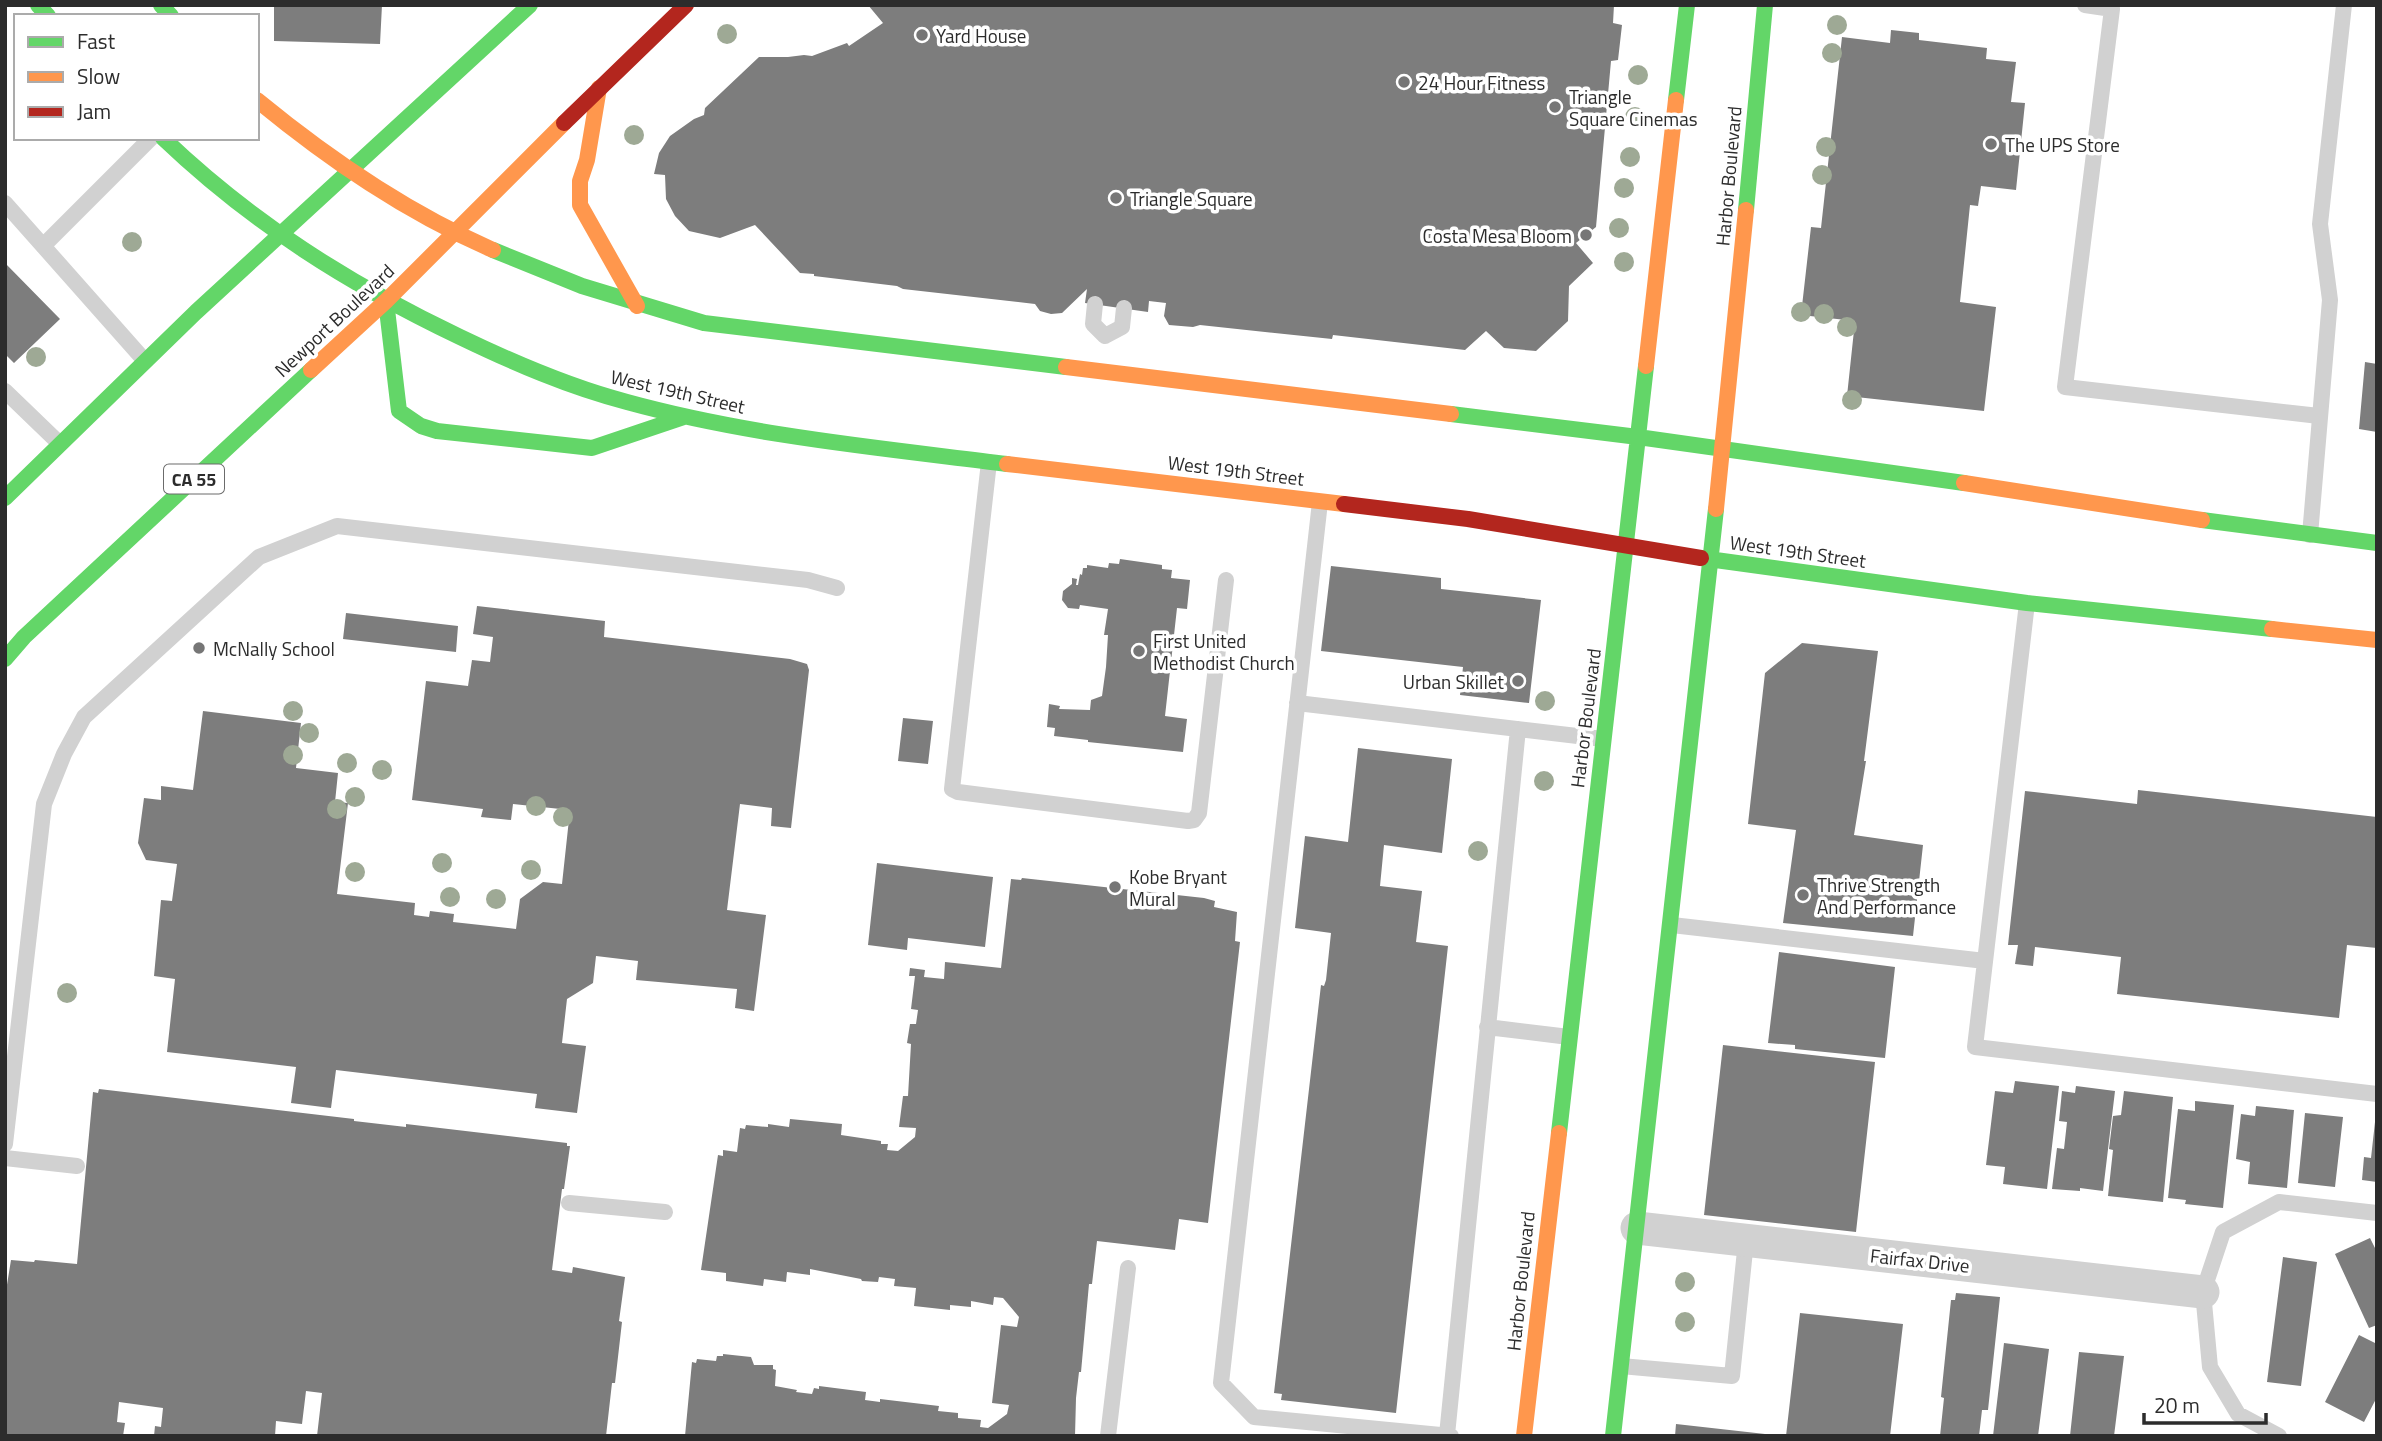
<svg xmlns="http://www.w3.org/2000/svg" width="2382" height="1441" font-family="'Titillium Web',sans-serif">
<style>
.building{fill:#7d7d7d}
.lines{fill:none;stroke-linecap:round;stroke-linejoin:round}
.lane{stroke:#d1d1d1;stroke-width:16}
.street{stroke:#d1d1d1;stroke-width:33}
.fast{stroke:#63d668;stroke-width:16}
.slow{stroke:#ff974d;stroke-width:16}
.jam{stroke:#b3261e;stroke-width:16}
.tree{fill:#9ea995}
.poi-dot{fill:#767676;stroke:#fff;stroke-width:2.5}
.labels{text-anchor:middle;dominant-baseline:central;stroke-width:7;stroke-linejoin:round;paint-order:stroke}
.shield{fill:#fff;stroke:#6b6b6b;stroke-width:2}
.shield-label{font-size:18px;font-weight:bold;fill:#2c2c2c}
.poi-label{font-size:19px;fill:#2c2c2c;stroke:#fff;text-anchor:start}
.street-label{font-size:19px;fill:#2c2c2c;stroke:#fff}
</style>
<rect width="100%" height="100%" fill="#fff"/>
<path class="building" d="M274,5H382L380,44L274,41Z
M868,5H1614L1613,23L1622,25L1618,60L1611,61L1596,227L1576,243L1593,263L1569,286L1568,321L1536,351L1504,348L1486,331L1465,350L1333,335L1332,339L1200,325L1193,327L1169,325L1164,316L1166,303L1149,301L1148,312L1085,303L1087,289L1062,313L1051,314L1040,311L1035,304L903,289L897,286L814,276V274L800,273L755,225L720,238L689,231L675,216L666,199L665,175L654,174L659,153L670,136L694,119L704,115L705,108L759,57H788L804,55L812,56L847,43L849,46L883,23Z
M1891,30L1919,33V40L1987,48L1986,59L2016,62L2011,102L2025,103L2016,190L1981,186L1978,206L1970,205L1960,302L1996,307L1984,411L1847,396L1855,321L1801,315L1811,227L1821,228L1842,37L1890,43Z
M5,263L60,319L14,363L5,354Z
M2365,362L2377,364V432L2359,429Z
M1120,559L1162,565V569L1172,570L1171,578L1190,580L1187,609L1177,608L1165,716L1187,719L1183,752L1088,742V740L1054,736L1055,728L1047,727L1049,704L1060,706L1059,709L1090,710L1091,700L1102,696L1106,667L1108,635H1104L1108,609L1080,605L1079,609L1068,608L1062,600L1063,591L1072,584V578L1077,579L1076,585H1078L1080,574L1082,575L1083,568H1087V565L1108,568L1109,563L1119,564Z
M1331,566L1441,578V589L1541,600L1529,703L1460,695L1463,667L1321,651Z
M477,606L605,621L604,637L790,659L807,664L809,670L791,828L771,826L772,808L740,804L727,910L766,915L754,1011L735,1008L737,989L636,980L638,961L596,956L593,983L567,999L562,1043L586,1046L577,1113L535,1108L537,1094L336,1070L331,1108L291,1103L296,1067L167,1052L175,979L154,976L161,900L172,901L177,864L146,860L138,843L144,798L161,800V786L193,790L203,711L301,723L296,768L338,773L335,802L348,803L337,894L415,903L414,915L429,917L430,911L454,914L453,922L516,929L520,899L543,882L562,884L570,810L513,804L511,820L481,817L483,809L412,800L426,681L468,686L472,660L490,662L493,637L473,634Z
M346,613L458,626L456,652L343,639Z
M1802,643L1878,651L1864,761H1866L1854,835L1923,845L1913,936L1783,923L1796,830L1748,824L1765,673Z
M903,718L933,721L928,764L898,761Z
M1358,748L1452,759L1442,853L1384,845L1380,886L1422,891L1416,942L1448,946L1396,1413L1281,1400L1282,1394L1274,1393L1321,985L1324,986L1326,980L1331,933L1295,928L1305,836L1348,842Z
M2138,790L2377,817V948L2347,945L2339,1018L2117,994L2121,957L2035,947L2033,966L2015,964L2018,945H2008L2025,791L2137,804Z
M877,863L993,877L985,947L908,938L907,950L868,945Z
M1022,878L1204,898L1215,901L1214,907L1237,912L1235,941L1240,942L1208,1223L1179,1219L1175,1250L1097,1241L1092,1284H1089L1081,1372H1079L1076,1398L1075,1436H685L692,1362L696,1363L697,1359L716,1361L717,1356H723V1354L751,1357L754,1365H773V1369L776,1370L775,1386L797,1390L796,1392L812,1394L814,1388L819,1389V1386L866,1392L865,1400L880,1402V1399L939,1406L938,1411L958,1413V1418L981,1420L980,1427L988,1428L1007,1414L1009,1405L992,1403L1001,1325L1017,1327L1019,1317L1003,1298L994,1297L993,1305L971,1301V1307L950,1305V1310L914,1306L916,1288L894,1286L895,1279L879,1277L878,1282L862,1281L861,1279L810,1269V1275L787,1272L786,1282L764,1279L763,1286L726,1281V1273L701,1270L718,1155L723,1156V1150L737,1152L740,1128L745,1129L746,1125L768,1127V1124L789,1127L790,1119L842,1124L841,1135L881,1141V1144H888L887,1150L898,1151L915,1137L916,1128L899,1127L903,1096H908L911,1044L907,1043L910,1024H916L918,1010L911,1009L915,976H909L910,968L925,970L924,977L944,979L945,962L1001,968L1011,879L1021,880Z
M1779,952L1895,967L1885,1058L1795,1049V1045L1768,1043Z
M1723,1045L1875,1062L1856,1232L1704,1215Z
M2015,1081L2059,1086L2047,1189L2003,1184L2005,1167L1986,1165L1995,1091L2013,1093Z
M2076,1086L2115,1091L2103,1191L2080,1188V1191L2052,1189L2057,1148L2064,1149L2067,1122L2059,1121L2062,1091L2075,1093Z
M99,1089L354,1119V1121L406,1127V1124L567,1143V1146H570L564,1189H562L552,1270L572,1273L573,1267L625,1277L619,1321L622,1322L615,1383H612L606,1436H317L322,1393L306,1391L302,1424L276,1421L275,1436H154L155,1426L161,1427L163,1408L119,1402L117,1422L125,1423L123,1436H5L7,1384H5V1297L11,1260L34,1262L35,1260L77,1264L93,1092L98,1093Z
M2124,1091L2173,1097L2163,1202L2108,1196L2113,1150L2109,1149L2113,1116L2121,1115Z
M2195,1101L2234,1105L2223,1208L2185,1204L2186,1200L2168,1198L2178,1109L2195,1111Z
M2256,1106L2294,1110L2287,1188L2248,1184L2250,1162L2236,1159L2241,1114L2255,1116Z
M2305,1113L2343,1117L2335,1187L2298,1183Z
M2375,1122H2377V1182L2362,1180L2364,1157L2371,1158Z
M2370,1238L2377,1252V1325L2369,1328L2335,1254Z
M2283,1257L2317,1262L2301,1386L2267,1382Z
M1956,1293L2000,1297L1988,1410H1982L1979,1436H1940L1944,1398L1941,1397L1951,1300H1955Z
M1800,1313L1903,1324L1890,1436H1786Z
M2359,1335L2377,1344V1397L2364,1422L2325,1402Z
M2004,1343L2049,1349L2038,1436H1993Z
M2079,1352L2124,1356L2114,1436H2070Z
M1676,1424L1765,1434V1436H1675Z"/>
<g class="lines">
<path class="lane" d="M2085,5L2112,9L2065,387L2319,416
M5,203L145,361
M43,246L151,138
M1095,304L1093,324L1105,336
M1105,336L1122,327L1124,308
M5,391L60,444
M989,462L952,789L958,792L1188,821L1194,820L1199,813L1226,580
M1320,502L1221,1383L1254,1417L1451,1436
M2310,535L2330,300L2320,224L2344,5
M2027,603L1975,1047L2377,1094
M1297,703L1603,739
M1672,925L1985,961
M1487,1027L1569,1037
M5,1144L44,804L64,754L84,717L259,557L337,526L808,580L837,588
M5,1158L77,1166
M569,1203L665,1212
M1621,1366L1732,1376L1746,1241
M1447,1435L1518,729
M1108,1436L1128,1268
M2279,1436L2238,1414L2210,1367L2203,1292L2223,1232L2279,1202L2377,1213"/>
<path class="street" d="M1637,1228L2203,1292"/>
<path class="fast" d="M38,5L48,16
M161,5L171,16
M1676,100L1687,5
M163,138C252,223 349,284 460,337C514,363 569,387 627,402C751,436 880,448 1007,464
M1746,210L1765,5
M493,250L582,286L704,323L1066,367
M386,301L399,411L421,426L437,431L592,448L684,417
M1451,414L1638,437L1964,483
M5,498L196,312L530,5
M2202,520L2377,543
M1701,558L2027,603L2272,629
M5,659L24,637L311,370
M1559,1133L1646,366
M1613,1436L1716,509"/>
<path class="slow" d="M599,88L587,160L580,181V205L637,306
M257,100C330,160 406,212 493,250
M1646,366L1676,100
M1066,367L1451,414
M311,370L386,301L564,123
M1007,464L1344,504
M1964,483L2202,520
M1716,509L1746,210
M2272,629L2377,640
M1524,1436L1559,1133"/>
<path class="jam" d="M564,123L686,5
M1344,504L1468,519L1701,558"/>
</g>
<g class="tree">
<circle cx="1837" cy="25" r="10"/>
<circle cx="727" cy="34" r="10"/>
<circle cx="1832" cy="53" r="10"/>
<circle cx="1638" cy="75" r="10"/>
<circle cx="1635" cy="117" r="10"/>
<circle cx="634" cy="135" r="10"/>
<circle cx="1826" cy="147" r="10"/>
<circle cx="1630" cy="157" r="10"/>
<circle cx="1822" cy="175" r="10"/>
<circle cx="1624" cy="188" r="10"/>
<circle cx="1619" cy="228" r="10"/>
<circle cx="132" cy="242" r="10"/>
<circle cx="1624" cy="262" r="10"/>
<circle cx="1801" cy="312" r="10"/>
<circle cx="1824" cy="314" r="10"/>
<circle cx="1847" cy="327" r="10"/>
<circle cx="36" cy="357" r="10"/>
<circle cx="1852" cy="400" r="10"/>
<circle cx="1545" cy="701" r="10"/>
<circle cx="293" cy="711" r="10"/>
<circle cx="309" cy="733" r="10"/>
<circle cx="293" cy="755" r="10"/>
<circle cx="347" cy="763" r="10"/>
<circle cx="382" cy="770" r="10"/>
<circle cx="1544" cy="781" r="10"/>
<circle cx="355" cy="797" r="10"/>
<circle cx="536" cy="806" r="10"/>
<circle cx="337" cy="809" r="10"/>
<circle cx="563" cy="817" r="10"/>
<circle cx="1478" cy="851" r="10"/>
<circle cx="442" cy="863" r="10"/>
<circle cx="531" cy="870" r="10"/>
<circle cx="355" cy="872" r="10"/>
<circle cx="450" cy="897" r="10"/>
<circle cx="496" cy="899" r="10"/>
<circle cx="67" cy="993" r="10"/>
<circle cx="1685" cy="1282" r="10"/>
<circle cx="1685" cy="1322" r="10"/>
</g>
<g class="poi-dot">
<circle cx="922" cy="35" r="7"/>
<circle cx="1404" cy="82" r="7"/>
<circle cx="1555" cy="107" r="7"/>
<circle cx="1991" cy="144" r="7"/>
<circle cx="1116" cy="198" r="7"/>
<circle cx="1586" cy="235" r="7"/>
<circle cx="199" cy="648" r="7"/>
<circle cx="1139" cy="651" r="7"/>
<circle cx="1518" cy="681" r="7"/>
<circle cx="1115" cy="887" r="7"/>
<circle cx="1803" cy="895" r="7"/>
</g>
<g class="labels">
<rect class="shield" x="164" y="464.5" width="60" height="29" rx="5"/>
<g class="shield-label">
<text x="194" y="479">CA 55</text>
</g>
<g class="poi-label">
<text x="936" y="35">Yard House</text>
<text x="1418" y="82">24 Hour Fitness</text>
<text x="1569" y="96">Triangle<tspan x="1569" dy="22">Square Cinemas</tspan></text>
<text x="2005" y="144">The UPS Store</text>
<text x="1130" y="198">Triangle Square</text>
<text x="1572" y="235" text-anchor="end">Costa Mesa Bloom</text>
<text x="1153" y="640">First United<tspan x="1153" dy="22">Methodist Church</tspan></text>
<text x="213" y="648">McNally School</text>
<text x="1504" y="681" text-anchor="end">Urban Skillet</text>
<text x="1129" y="876">Kobe Bryant<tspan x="1129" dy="22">Mural</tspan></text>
<text x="1817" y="884">Thrive Strength<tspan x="1817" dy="22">And Performance</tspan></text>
</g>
<g class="street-label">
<text transform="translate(1728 176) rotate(-85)">Harbor Boulevard</text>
<text transform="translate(334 320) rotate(-43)">Newport Boulevard</text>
<text transform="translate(678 391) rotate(13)">West 19th Street</text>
<text transform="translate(1236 470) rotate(7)">West 19th Street</text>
<text transform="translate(1798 551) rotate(8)">West 19th Street</text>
<text transform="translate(1585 718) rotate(-83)">Harbor Boulevard</text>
<text transform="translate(1920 1260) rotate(6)">Fairfax Drive</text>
<text transform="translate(1520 1281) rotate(-84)">Harbor Boulevard</text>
</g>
</g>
<rect width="2382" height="1441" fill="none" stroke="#2c2c2c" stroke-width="14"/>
<rect x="14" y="14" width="245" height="126" fill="#ffffff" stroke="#ababab" stroke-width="2"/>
<rect x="28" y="37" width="35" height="10" fill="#63d668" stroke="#ababab" stroke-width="2"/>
<text x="77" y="49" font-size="21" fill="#2c2c2c">Fast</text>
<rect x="28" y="72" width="35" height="10" fill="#ff974d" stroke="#ababab" stroke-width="2"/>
<text x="77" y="84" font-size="21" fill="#2c2c2c">Slow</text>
<rect x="28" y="107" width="35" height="10" fill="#b3261e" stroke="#ababab" stroke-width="2"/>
<text x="77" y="119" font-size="21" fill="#2c2c2c">Jam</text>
<path d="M2144 1413v10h122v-10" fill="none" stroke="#2c2c2c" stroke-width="3.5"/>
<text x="2154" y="1413" font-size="21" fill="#2c2c2c" stroke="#ffffff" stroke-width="5" paint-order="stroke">20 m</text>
</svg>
